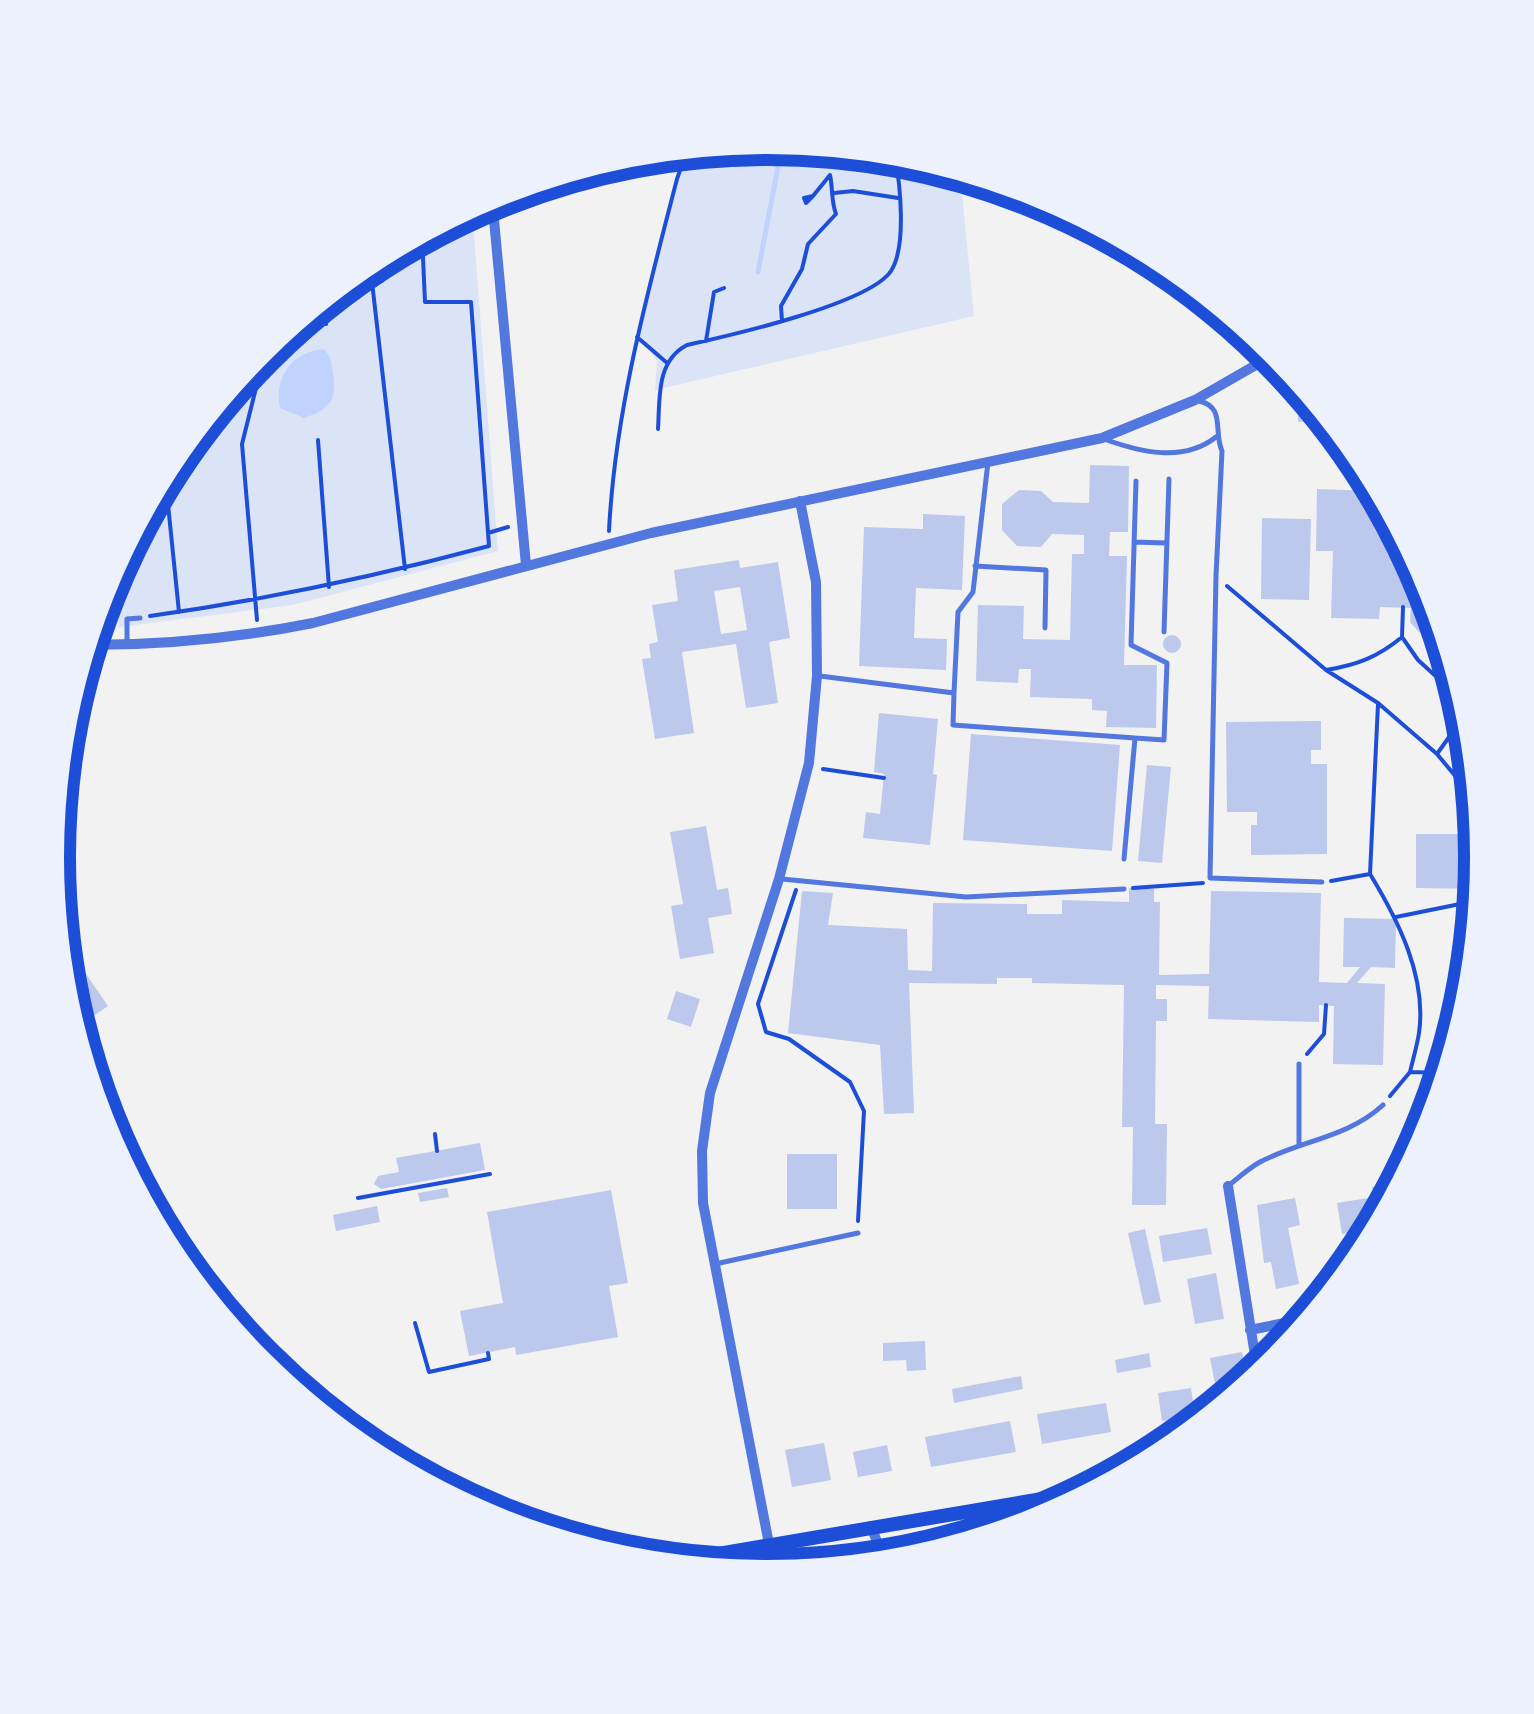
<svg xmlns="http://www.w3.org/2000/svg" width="1534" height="1714" font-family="Arial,sans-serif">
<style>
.green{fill:#dbe4f7}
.water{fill:#bfd3fe}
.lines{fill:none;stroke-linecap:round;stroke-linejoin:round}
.stream{stroke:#bfd3fe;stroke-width:5}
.building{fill:#bdc9ec;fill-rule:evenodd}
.path{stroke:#1d4ed8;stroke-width:4}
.service{stroke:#5277de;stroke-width:5}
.minor{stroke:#5277de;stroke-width:10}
.secondary{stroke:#1d4ed8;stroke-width:14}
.rim{fill:none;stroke:#1d4ed8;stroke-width:12}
</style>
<rect width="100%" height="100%" fill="#f2f2f2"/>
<path class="green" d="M768,143L907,156L960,173L974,316L655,390L657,361L639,336L679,179L690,150Z
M472,208L498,551L293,605L119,627L116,587L105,590L107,583L173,460L262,351L371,263Z"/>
<path class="water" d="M324,349C331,357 332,363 333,374C337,401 330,409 304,418L280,408C274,376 292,352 324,349Z"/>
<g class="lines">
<path class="stream" d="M758,272L780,156"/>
</g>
<path class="building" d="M1297,382L1329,421L1298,422Z
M1090,465L1129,466L1128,532H1110L1109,556H1127L1124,665H1157L1156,728L1106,727L1107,711L1092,710V699L1030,697L1031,669H1019L1018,683L976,681L978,605L1024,606L1023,639L1070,640L1072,554H1084V535L1052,534L1041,547L1017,546L1002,530V504L1019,490L1041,491L1053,502L1089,503Z
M1317,489L1378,491L1427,584L1445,641L1424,636L1417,630L1410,622L1411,608L1380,607L1379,619L1331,618L1333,551H1316Z
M923,514L965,516L962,590L916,588L914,638L947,639L946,670L859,666L864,527L923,529Z
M1262,518L1311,519L1309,600L1261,599Z
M739,560L740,568L778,562L790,638L769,642L778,703L746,708L736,644L682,652L694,733L655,739L642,659L651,658L649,644L658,642L652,605L678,601L674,570ZM740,587L747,630L721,634L714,591Z
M1163 644a9 9 0 1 1 18 0a9 9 0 1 1-18 0Z
M879,713L938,719L933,774L937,775L930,845L863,838L866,812L880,814L884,774L874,772Z
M1321,721V750H1311V764H1327V854L1251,855V825H1257V812H1227L1226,722Z
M971,734L1120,745L1112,851L963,840Z
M1147,765L1171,767L1162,863L1138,861Z
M706,826L717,890L728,888L732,914L708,918L714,953L680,959L671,906L683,904L670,832Z
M1416,834H1479L1481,858L1478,889L1416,888Z
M1129,888L1154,889V902H1160L1159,975L1209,974L1211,891L1321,893L1319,982L1347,983L1360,967H1343L1344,918L1396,919L1395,968L1371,967L1357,983L1385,984L1383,1065L1333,1064L1334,1006L1319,1005V1022L1208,1019L1209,986L1156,985V999H1167V1021H1156L1155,1124H1167L1166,1205H1132L1133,1127H1122L1124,985L1032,983V978H997V984L909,983L914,1113L884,1114L880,1045L788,1033L802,891L833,893L828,925L907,929L908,970L932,971L933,903L1027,904V914H1062V900L1129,902Z
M86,974L108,1006L92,1017L70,985Z
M676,991L700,999L691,1027L667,1019Z
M480,1143L485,1170L381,1189L374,1184L378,1176L399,1172L396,1158Z
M787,1154H837V1209H787Z
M1390,1184L1391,1199L1378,1201L1380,1218L1375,1228L1342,1234L1337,1203L1374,1197L1372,1187Z
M447,1188L449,1197L420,1202L418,1193Z
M611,1190L628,1283L609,1286L618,1337L516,1355L515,1347L469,1356L460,1311L503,1303L487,1212Z
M1295,1198L1300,1225L1288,1228L1299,1284L1276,1289L1271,1262L1264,1263L1257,1205Z
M377,1206L380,1222L336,1231L333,1215Z
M1207,1228L1212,1254L1163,1262L1159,1236Z
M1145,1229L1161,1302L1144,1305L1128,1233Z
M1216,1273L1224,1319L1195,1324L1187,1279Z
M925,1341L926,1370L907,1371L906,1360L883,1361V1343Z
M1242,1352L1248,1382L1219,1404L1210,1358Z
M1149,1353L1151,1367L1117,1373L1115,1360Z
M1021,1376L1023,1389L954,1403L952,1389Z
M1191,1388L1195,1416L1162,1421L1158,1393Z
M1106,1403L1111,1432L1042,1444L1037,1414Z
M1010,1421L1016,1452L931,1467L925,1437Z
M824,1443L831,1480L792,1487L785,1450Z
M887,1445L892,1471L858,1477L853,1452Z"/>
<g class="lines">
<path class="path" d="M834,193L853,191L898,198
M372,282L405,569
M342,286L382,281L381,257
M323,302L326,324
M782,321L781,306L802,269L808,244L836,214C831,201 833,189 830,175L813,196L804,198L806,203L813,196
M637,337L666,362
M706,341L714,292L724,288
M256,359V388L242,444L257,620
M229,392L256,388
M658,429C660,398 656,361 687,345C728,336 869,304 891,271C907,246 900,184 895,155
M318,440L329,587
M165,475L179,612
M609,531C615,411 647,295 677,179L687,150
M488,533L508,527
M1227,586L1326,670L1378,703L1437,754L1476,801
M150,616C265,600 377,576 489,546L471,302H425L422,235
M1402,637L1418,660L1462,700
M1326,670C1357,665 1378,657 1402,637L1403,607
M1437,754L1459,723L1464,706
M823,769L884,778
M1370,874L1378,704
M1331,881L1370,874C1398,920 1427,977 1419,1033C1417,1046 1413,1059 1410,1072
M1133,888L1203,883
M796,890L758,1004L766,1032L789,1039L850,1082L864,1111L858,1221
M1396,917L1460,904L1477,905
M1307,1054L1324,1034L1326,1005
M1390,1096L1410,1072L1444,1073
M435,1134L437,1151
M358,1198L490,1174
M415,1323L429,1372L489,1359L488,1353
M894,1553L992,1532
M843,1564L870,1559
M747,1570L816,1567"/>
<path class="service" d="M1199,401C1226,407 1213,431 1222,451L1216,576L1210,878L1322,882
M1104,439C1140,452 1183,463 1216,437
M1134,542L1166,543
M975,566L1046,570L1045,628
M1164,632L1169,479
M127,642V619L140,618
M820,676L954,693L953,725L1135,738L1124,859
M954,693L958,612L973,592L988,462
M1135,738L1164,740L1167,663L1131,645L1136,481
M782,879L966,897L1124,889
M1299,1064V1146
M1228,1186C1238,1178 1249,1168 1260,1162C1302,1140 1347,1138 1383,1105
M715,1264L858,1233"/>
<path class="minor" d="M492,198L526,565
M88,645C165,645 238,638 313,623L651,533L1102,438L1195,400L1275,354
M1228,1186L1258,1374
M1250,1330L1309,1318
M871,1526L884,1560
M769,1544L703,1203L702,1151L710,1093L779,879L809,763L817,676L816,582L800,501"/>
<path class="secondary" d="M671,1562L1089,1491"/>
</g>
<path d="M0 0H1534V1714H0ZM70 857a697 697 0 1 1 1394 0a697 697 0 1 1-1394 0Z" fill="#edf1fc" fill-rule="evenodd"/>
<path class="rim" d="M70 857a697 697 0 1 1 1394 0a697 697 0 1 1-1394 0Z"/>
</svg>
